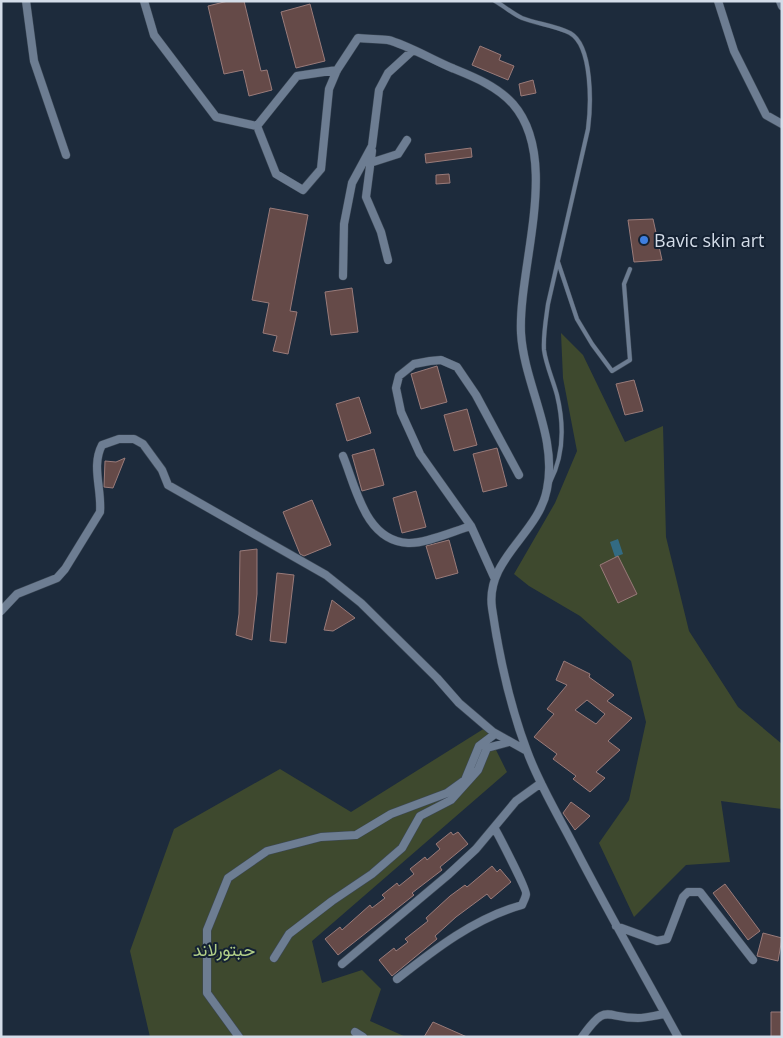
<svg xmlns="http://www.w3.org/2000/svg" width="783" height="1038" font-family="'Open Sans',Vazirmatn,sans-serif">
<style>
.green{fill:#3e492e}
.water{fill:#336b83}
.building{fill:#654a48;stroke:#997b7a;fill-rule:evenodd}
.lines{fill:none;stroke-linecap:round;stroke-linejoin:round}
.service-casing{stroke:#3c4856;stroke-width:5}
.minor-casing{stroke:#3c4856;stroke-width:9}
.service{stroke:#6d7d92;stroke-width:4}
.minor{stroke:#6d7d92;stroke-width:8}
.shop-dot{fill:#3f7fe0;stroke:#142132;stroke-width:2}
.labels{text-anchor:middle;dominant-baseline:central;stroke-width:4;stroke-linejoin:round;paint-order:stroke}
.poi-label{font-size:18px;fill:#d4dde9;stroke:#142132;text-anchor:start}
.park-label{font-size:18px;fill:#b1cf88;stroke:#142132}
</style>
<rect width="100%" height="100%" fill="#1d2b3c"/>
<path class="green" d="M561,333L583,355L625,442L663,426L666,537L689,631L738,707L782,744V809L721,801L730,862L686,865L634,917L599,843L629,800L646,722L631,661L580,616L529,586L514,574L555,503L577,451L563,378Z
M485,728L507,772L312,941L322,983L362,970L381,989L370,1021L406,1037H150L130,951L174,829L280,769L351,812Z"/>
<path class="water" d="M618,539L623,554L615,557L610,542Z"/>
<path class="building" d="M228,1H244L261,71L267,70L272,90L249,96L243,70L224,74L208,6Z
M310,4L325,61L296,68L281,12Z
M480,46L501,55L499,60L514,66L508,80L472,65Z
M533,80L536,93L521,96L519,84Z
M471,148L472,157L426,163L425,154Z
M449,174L450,183L436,184V175Z
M270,208L308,215L290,311L297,312L288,354L273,351L277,336L263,333L269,303L252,300Z
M653,219L662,260L634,262L628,220Z
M352,288L358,332L331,335L325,292Z
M437,366L447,402L421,409L411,374Z
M634,380L643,411L625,415L616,384Z
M359,397L371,433L347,441L336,404Z
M467,409L477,445L454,451L444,415Z
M497,448L507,486L483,492L473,454Z
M374,449L384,485L362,491L352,455Z
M125,458L113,488L104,487L105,461L116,462Z
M416,491L426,527L402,533L393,498Z
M312,500L331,545L304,556L300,554L283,512Z
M449,540L458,573L436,579L426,546Z
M257,549V594L252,640L236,635L239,614L240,551Z
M618,556L637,594L618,603L600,565Z
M277,573L294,575L286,643L270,641Z
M332,600L355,618L333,631L324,630Z
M564,661L590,674L589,677L614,695L607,701L632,718L608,741L620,750L596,772L605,778L590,792L573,779L576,776L553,759L557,754L534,737L554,714L547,709L567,685L556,680ZM587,700L605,714L596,724L575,710Z
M571,802L590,816L575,830L563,813Z
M451,832L453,835L458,832L468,844L440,867L442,870L412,893L414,895L338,955L325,939L340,927L342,930L370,905L372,908L385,898L382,895L397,883L399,886L414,874L410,869L425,857L427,860L440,849L436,844Z
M492,866L497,872L500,869L511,882L491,899L487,894L456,917L435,936L437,939L392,976L379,960L394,948L396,951L408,942L405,939L428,921L426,918L450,896L465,885L467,887Z
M725,884L760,931L748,940L713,893Z
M763,933L782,938L778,961L757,956Z
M771,1012H782V1037H771Z
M433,1022L467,1037H424Z"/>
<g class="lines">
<g class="service-casing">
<path id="service" d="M495,1C504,6 513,14 522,18C537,24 554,25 570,33C593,46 591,106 588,129L548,304C546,319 543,335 544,350C546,365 553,380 557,395C564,424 564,455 550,482
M558,262L577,319L592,344L612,371L630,360L624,284L630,269"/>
</g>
<g class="minor-casing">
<path id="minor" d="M26,1L34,61L66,155
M144,1L154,35L216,117L257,126
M718,1L734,51L766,115L782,124
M780,1L782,6
M337,70L297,76L257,126L276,174L303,190L321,169L329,89L337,70L358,38C368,39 378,39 388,40C405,44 435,61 452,68C474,77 497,86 513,104C561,159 518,267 521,333C524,385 558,436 547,489C539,534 485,559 492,608C499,656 510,706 527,751C539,784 558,815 574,846C607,910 643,973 678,1037
M372,151L366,197L381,232L388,260
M370,163L398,154L407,140
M343,276L344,224L352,183L372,146L379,90L388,73L412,51
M343,456C356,487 365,541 408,543C425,544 454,531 471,526
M494,577L471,526L420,454L401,412L396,388L399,376L414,364L430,361L441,360L457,367L476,395L519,475
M1,611L17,594L57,578L65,569L100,512C102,489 91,466 102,445L119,439H134L143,444L162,470L168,485L326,575L361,603L437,678L459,703L493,732L527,751
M616,926L657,941L667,939L683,897L688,892H700L753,960
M274,958L289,934L332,901L372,874L402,848L420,816L451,800L478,770L487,748L509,742
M342,964L448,875L476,849L516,801L541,783
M397,979C435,949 475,918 522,905C523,902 526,897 526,894C527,890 499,836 495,829
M355,1032L363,1037
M239,1037L207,993V930L228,878L267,851L321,837L356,835L391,814L447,793L465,780L479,746L495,734
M582,1037C607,1002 604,1018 638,1018C647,1018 657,1015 665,1014"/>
</g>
<use href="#service" class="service"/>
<use href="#minor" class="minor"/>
</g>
<circle class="shop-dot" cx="644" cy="240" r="5"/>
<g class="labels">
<g class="poi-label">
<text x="654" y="240">Bavic skin art</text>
</g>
<g class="park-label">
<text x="224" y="949">حبتورلاند</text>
</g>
</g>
<rect width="783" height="1038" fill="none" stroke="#d4dde9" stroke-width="5"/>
</svg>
